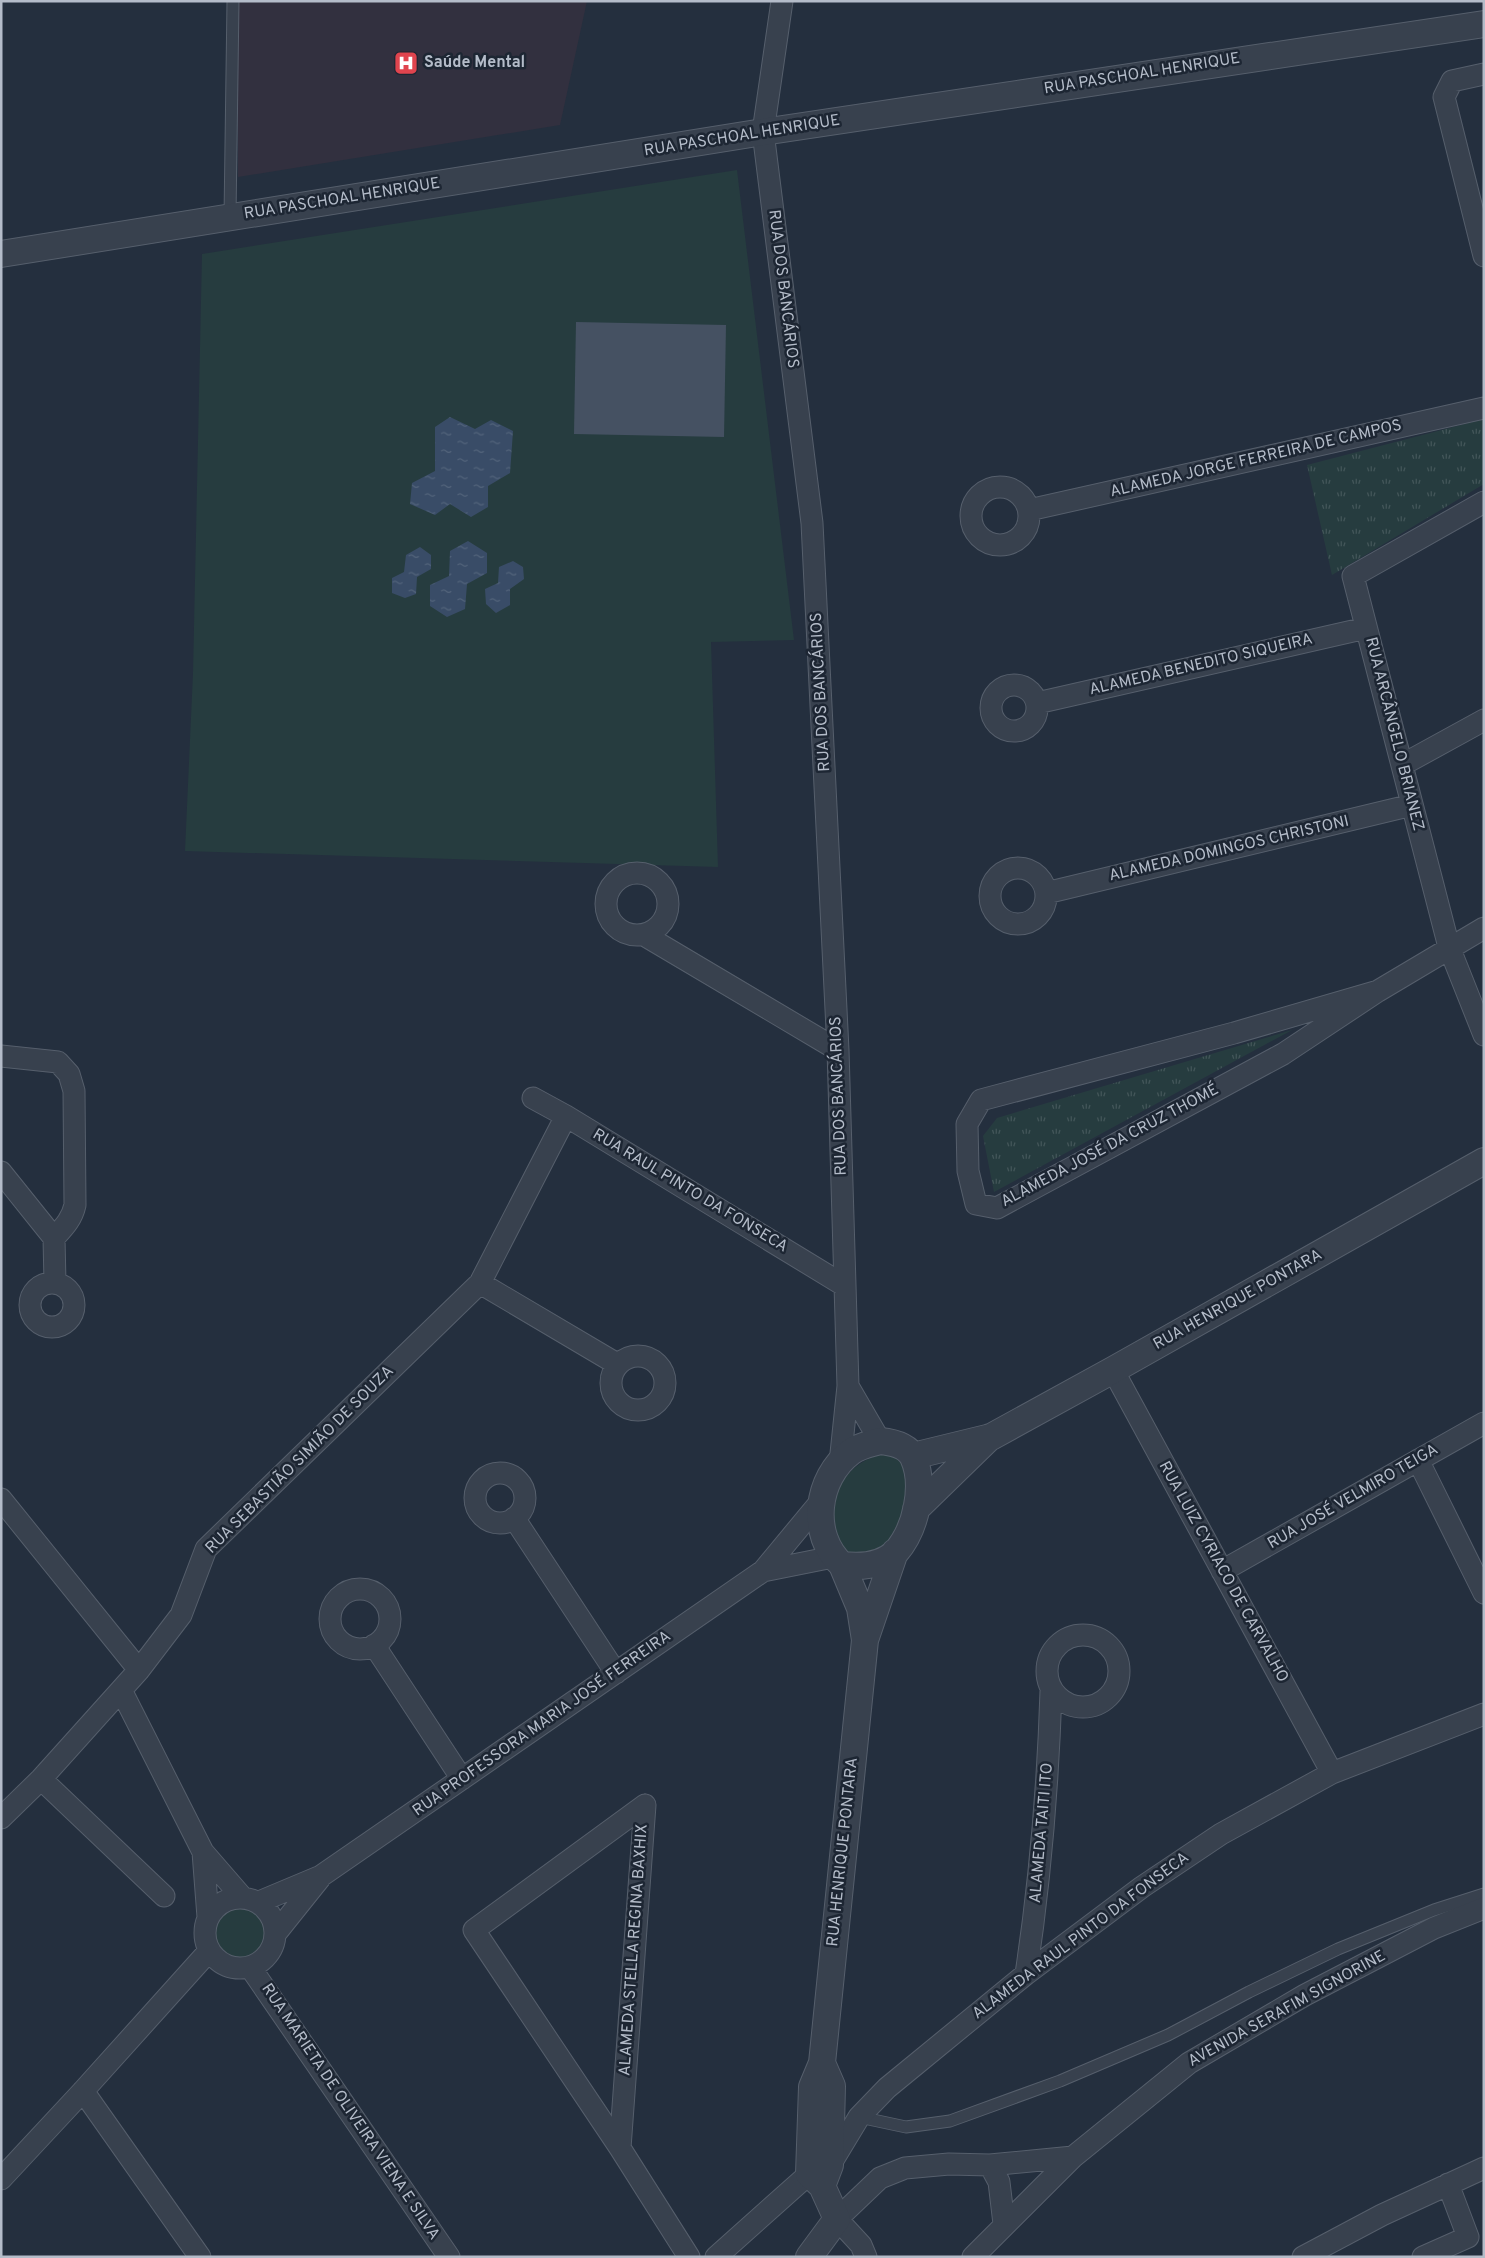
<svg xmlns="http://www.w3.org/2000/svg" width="1485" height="2258" font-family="Overpass,sans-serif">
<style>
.medical{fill:#32303f}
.grass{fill:#263c3f}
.park{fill:url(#park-tufts)}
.water{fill:url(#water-ripples)}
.building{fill:#455162}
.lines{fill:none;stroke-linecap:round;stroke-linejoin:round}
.service-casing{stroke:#565f6c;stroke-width:13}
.minor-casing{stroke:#565f6c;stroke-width:23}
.tertiary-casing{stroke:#565f6c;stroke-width:28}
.service{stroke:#38414e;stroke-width:11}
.minor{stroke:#38414e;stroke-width:21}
.tertiary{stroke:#38414e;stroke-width:26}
.labels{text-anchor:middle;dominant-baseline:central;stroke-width:5;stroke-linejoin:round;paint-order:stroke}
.poi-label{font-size:16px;font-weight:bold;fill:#b4bcc9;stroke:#1d2633;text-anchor:start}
.street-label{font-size:16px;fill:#b4bcc9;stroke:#1d2633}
</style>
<defs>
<pattern id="park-tufts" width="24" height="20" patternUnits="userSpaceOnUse" patternTransform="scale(1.25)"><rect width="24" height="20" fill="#263c3f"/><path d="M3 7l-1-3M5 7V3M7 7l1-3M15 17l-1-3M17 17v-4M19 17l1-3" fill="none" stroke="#435659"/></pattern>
<pattern id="water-ripples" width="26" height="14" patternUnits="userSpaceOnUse" patternTransform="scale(1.25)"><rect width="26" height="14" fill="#394c67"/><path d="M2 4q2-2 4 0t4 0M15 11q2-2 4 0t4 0" fill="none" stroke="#53647b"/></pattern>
</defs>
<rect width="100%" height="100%" fill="#242f3e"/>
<path class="medical" d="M238,1H587L560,125L238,177Z"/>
<path class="grass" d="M737,170L794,640L711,642L718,867L185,851L193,673L202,254Z
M883,1454C894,1456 905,1462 908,1475C912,1494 901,1538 883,1548C875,1553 862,1554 853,1557L830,1540C831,1528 829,1512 833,1500C841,1477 859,1459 883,1454Z
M215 1933a26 26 0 1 1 52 0a26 26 0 1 1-52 0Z"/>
<path class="park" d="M1484,419V484L1332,575L1307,465Z
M1292,1030L994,1192L983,1136L997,1118Z"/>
<path class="water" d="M450,417L475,429L491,420L513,431L510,473L488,486V507L471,517L450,504L435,515L410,504L412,483L435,471V427Z
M468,541L487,553V573L467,584L465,609L447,617L430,606V585L449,576L450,551Z
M420,547L431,555V569L417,577L416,594L405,598L392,593V578L404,572L406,555Z
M513,561L523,567L524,579L510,589V605L496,613L486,604L485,589L498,583L499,567Z"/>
<path class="building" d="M576,322L726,325L724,437L574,434Z"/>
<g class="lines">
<g class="service-casing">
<path id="service" d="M230,217L233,1
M859,2117L906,2127L950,2121L1060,2081L1168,2035L1249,1992L1338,1949L1434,1910L1484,1894"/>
</g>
<g class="minor-casing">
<path id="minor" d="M782,1L763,132L812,523L838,1050L848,1386L840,1463
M1484,74L1452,81L1444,97L1484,256
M971 516a29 29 0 1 1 58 0a29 29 0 1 1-58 0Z
M1484,502L1353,576L1449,947L1484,1035
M1029,510L1484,408
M991 708a23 23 0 1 1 46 0a23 23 0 1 1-46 0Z
M1037,703L1366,628
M1402,765L1484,720
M990 896a28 28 0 1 1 56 0a28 28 0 1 1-56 0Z
M606 904a31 31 0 1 1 62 0a31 31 0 1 1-62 0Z
M1046,893L1412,805
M644,935L838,1050
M1378,991L1234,1033L981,1100L967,1124L968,1171L976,1204L997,1208L1283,1054L1378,991L1484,928
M1,1056L58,1062L69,1074L74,1091L75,1205C72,1219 64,1227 54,1238L55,1283
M533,1098L566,1116L845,1286
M1,1172L54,1238
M30 1305a22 22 0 1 1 44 0a22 22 0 1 1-44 0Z
M480,1283L617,1364
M611 1383a27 27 0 1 1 54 0a27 27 0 1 1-54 0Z
M1113,1370L1332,1773
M848,1386L880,1441
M1418,1460L1484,1593
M475 1498a25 25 0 1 1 50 0a25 25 0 1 1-50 0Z
M1,1499L139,1670
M514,1518L616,1673
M763,1571L833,1557
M1222,1571L1484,1423
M330 1619a30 30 0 1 1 60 0a30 30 0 1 1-60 0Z
M1047 1671a36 36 0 1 1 72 0a36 36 0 1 1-72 0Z
M374,1645L462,1779
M121,1690L203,1852L242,1897
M41,1779L164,1896
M645,1805L474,1930L620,2148L689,2257
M1,1818L41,1779L139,1670L181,1615L206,1549L480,1283L566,1116
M203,1852L208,1917
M205 1933a35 35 0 1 1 70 0a35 35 0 1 1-70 0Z
M259,1902L321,1876L763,1571L821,1501
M276,1933L320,1878
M250,1967L449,2257
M1026,1974C1040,1881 1048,1785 1051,1691
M83,2091L200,2257
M620,2148L645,1805
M830,2165L859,2117L887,2088L1026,1974L1142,1887L1221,1834L1332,1773L1484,1714
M990,2165L999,2182L1004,2224
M1,2179L83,2091L209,1951
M1448,2184L1468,2237
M716,2257L809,2174
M866,2257L861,2245L837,2219L880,2178L905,2168L949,2164L990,2165L1073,2157
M973,2257L1073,2157L1189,2063L1305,1995L1434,1928L1484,1908
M1303,2257L1382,2215L1484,2168
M1423,2257L1468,2237"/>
</g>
<g class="tertiary-casing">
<path id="tertiary" d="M1,254L763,132L1484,24
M880,1441C891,1442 907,1445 913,1457C926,1485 916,1529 896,1552C882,1566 859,1567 842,1565C809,1535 816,1478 851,1452C859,1446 870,1444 880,1441Z
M913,1456L991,1437L1113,1370L1484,1161
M916,1509L990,1437
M842,1565L860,1608L865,1640
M822,2063L832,2086L830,2165L822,2186
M822,2186L809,2174L812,2087L822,2063L865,1640L895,1552
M809,2257L837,2219L822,2186"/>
</g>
<use href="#service" class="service"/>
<use href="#minor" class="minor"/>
<use href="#tertiary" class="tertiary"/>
</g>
<defs>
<g id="hospital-square" transform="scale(1.25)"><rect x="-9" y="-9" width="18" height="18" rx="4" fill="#e0444e" stroke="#1d2633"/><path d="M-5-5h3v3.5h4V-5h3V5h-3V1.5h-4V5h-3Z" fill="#fff"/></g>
</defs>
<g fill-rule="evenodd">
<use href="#hospital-square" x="406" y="63"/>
</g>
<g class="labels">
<g class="poi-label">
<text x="424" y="63">Saúde Mental</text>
</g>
<g class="street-label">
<text transform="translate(1142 74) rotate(-9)">RUA PASCHOAL HENRIQUE</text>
<text transform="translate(742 136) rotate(-9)">RUA PASCHOAL HENRIQUE</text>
<text transform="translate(342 199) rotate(-9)">RUA PASCHOAL HENRIQUE</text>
<text transform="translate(783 289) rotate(83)">RUA DOS BANCÁRIOS</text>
<text transform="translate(1256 459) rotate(-13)">ALAMEDA JORGE FERREIRA DE CAMPOS</text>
<text transform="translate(1201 665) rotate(-13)">ALAMEDA BENEDITO SIQUEIRA</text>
<text transform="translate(821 692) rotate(-93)">RUA DOS BANCÁRIOS</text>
<text transform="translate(1394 734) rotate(76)">RUA ARCÂNGELO BRIANEZ</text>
<text transform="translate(1229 849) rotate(-13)">ALAMEDA DOMINGOS CHRISTONI</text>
<text transform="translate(839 1096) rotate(-92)">RUA DOS BANCÁRIOS</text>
<text transform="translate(1110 1146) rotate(-28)">ALAMEDA JOSÉ DA CRUZ THOMÉ</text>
<text transform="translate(690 1191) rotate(31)">RUA RAUL PINTO DA FONSECA</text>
<text transform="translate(1238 1300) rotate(-29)">RUA HENRIQUE PONTARA</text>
<text transform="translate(300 1460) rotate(-45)">RUA SEBASTIÃO SIMIÃO DE SOUZA</text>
<text transform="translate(1353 1497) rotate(-30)">RUA JOSÉ VELMIRO TEIGA</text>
<text transform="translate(1223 1572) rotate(61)">RUA LUIZ CYRIACO DE CARVALHO</text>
<text transform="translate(542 1724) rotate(-35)">RUA PROFESSORA MARIA JOSÉ FERREIRA</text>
<text transform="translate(1042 1833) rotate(-85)">ALAMEDA TAITI ITO</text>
<text transform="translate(843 1852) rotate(-84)">RUA HENRIQUE PONTARA</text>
<text transform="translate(1081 1936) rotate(-37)">ALAMEDA RAUL PINTO DA FONSECA</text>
<text transform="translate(634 1950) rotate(-86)">ALAMEDA STELLA REGINA BAXHIX</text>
<text transform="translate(1287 2009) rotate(-29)">AVENIDA SERAFIM SIGNORINE</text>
<text transform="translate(350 2112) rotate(56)">RUA MARIETA DE OLIVEIRA VIENA E SILVA</text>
</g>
</g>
<rect width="1485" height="2258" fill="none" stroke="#b4bcc9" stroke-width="5"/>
</svg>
